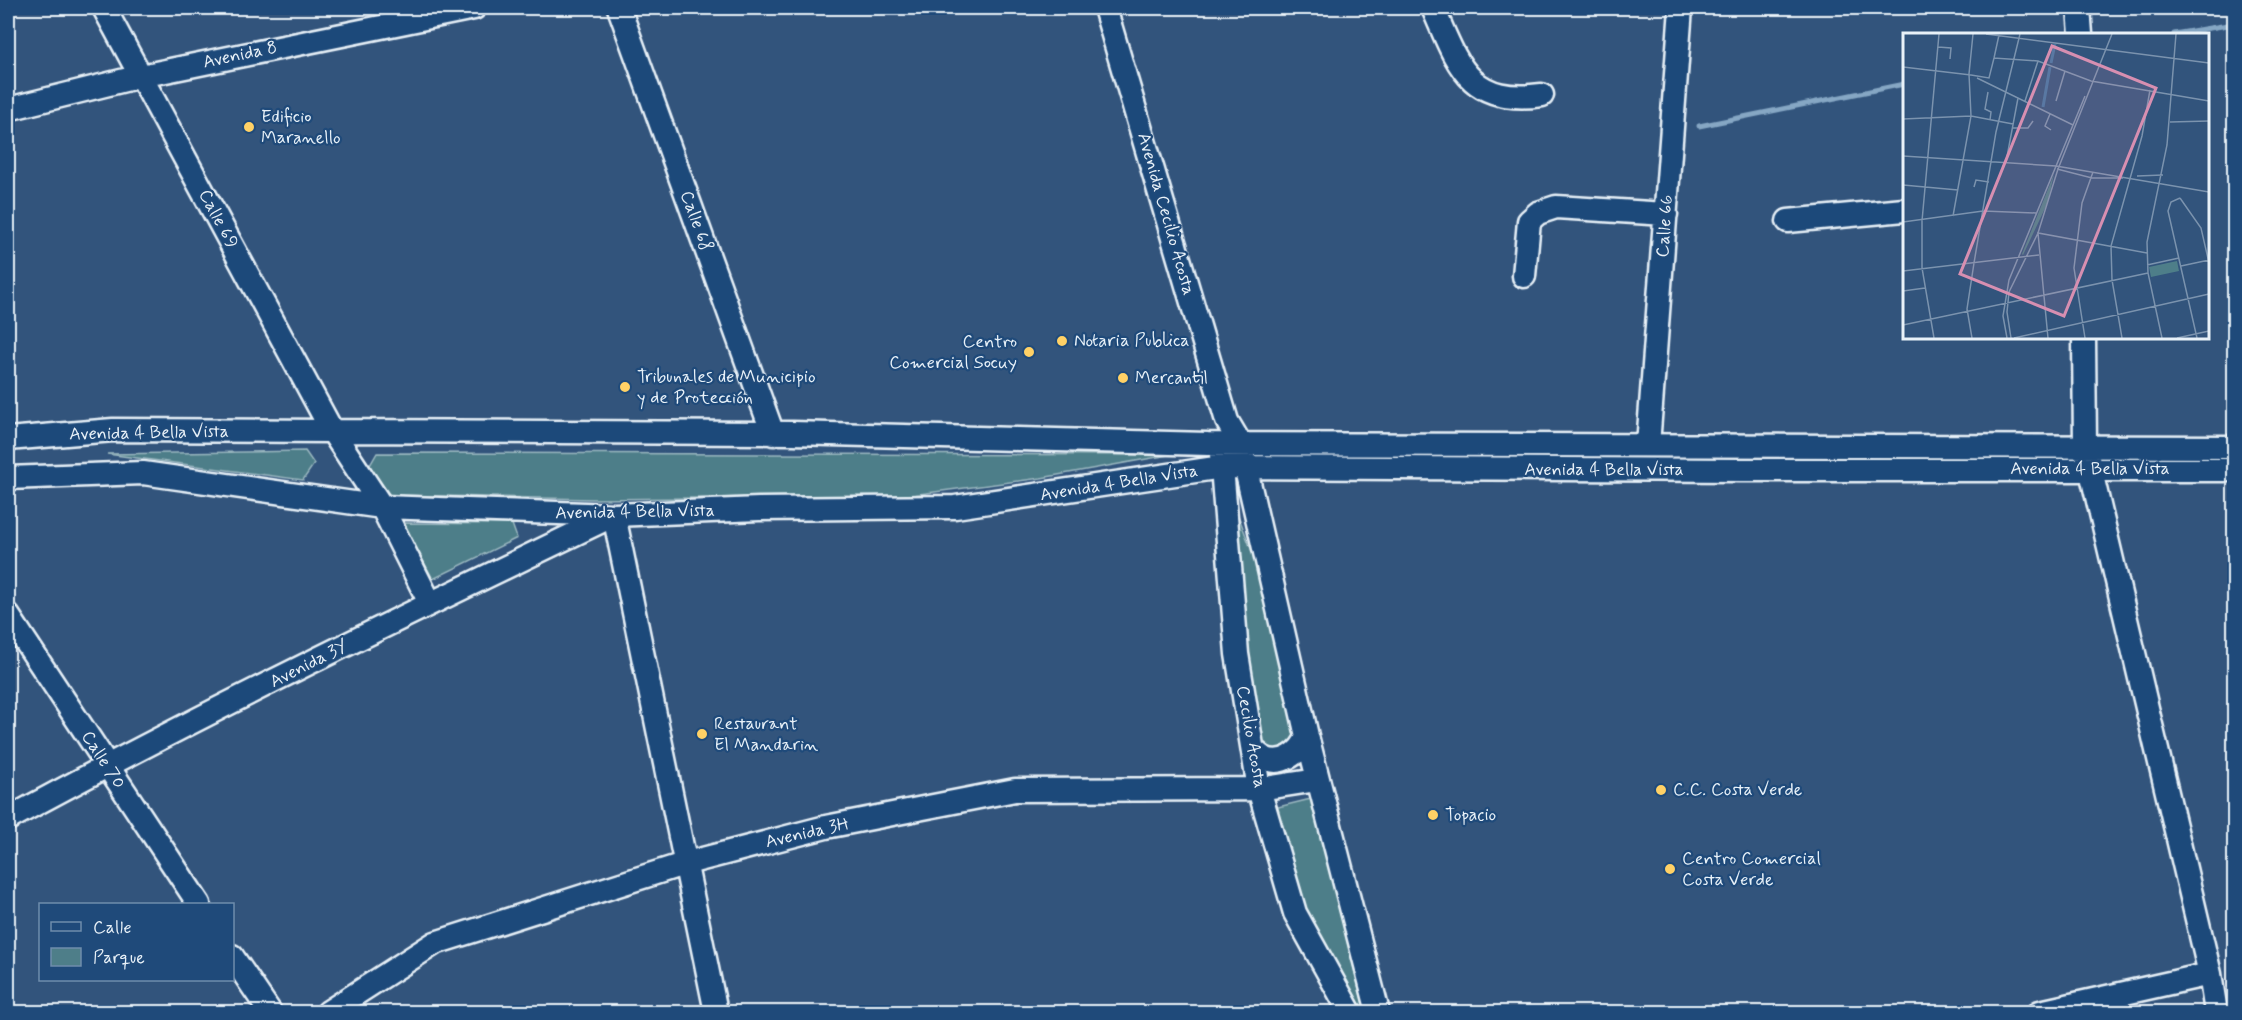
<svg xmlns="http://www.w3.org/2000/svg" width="2242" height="1020" font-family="Mynerve,sans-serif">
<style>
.green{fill:#4e7e89;stroke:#9bb8c0;stroke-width:1.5}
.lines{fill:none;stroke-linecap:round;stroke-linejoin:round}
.stream{stroke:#86a7c4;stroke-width:5}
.minor-casing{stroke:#e8f1f8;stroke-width:27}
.minor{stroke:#1f4a7a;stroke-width:22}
.poi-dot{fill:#ffd166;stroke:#1f4a7a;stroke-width:2}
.labels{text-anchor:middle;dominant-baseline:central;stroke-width:4.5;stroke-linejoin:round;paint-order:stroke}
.street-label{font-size:18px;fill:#e8f1f8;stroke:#1f4a7a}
.poi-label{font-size:18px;fill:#e8f1f8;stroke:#1f4a7a;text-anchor:start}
.inset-river{fill:none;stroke:#4475a1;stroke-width:3}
.inset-road{fill:none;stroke:#7b93ae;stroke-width:1.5}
.view{fill:#d78fb1;fill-opacity:0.15;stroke:#d78fb1;stroke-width:3}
.inset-edge{fill:none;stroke:#e8f1f8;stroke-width:3}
</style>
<rect width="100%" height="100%" fill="#32547c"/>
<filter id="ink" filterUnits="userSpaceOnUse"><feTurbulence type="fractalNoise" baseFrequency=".0167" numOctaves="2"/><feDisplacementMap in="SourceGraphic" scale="12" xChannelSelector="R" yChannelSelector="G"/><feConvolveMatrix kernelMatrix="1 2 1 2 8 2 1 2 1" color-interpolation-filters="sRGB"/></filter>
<g filter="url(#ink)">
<path class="green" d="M305,451L314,464L303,480L107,454Z
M377,453L1169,455L1041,478L904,496L594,499L390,495L369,467Z
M1235,507L1256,562L1298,732L1288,751L1274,754L1258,744Z
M403,523L512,524L517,538L433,579Z
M1311,799L1365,1012H1360L1303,910L1274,808Z"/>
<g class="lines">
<path class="stream" d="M2174,34L2234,24
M1699,126L1904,84"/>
<g class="minor-casing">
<path id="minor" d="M104,8L332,431L382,507L430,603
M619,8L773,434
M1105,8L1227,421L1240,443L1307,736L1378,1012
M1433,8C1458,65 1468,105 1542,95
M2079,8L2081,34
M8,109L141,76L474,8
M1788,221L1904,210
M1524,276L1529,221L1538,213L1556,207L1666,214
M2084,338L2085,446L2210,974L2216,1012
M8,439L113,430L332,431L793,433L1208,444L2234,447
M1648,445L1681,8
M1221,454L1237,654L1259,789L1295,913L1350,1012
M8,478L143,473L382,507L614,515L759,509L955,507L1222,467L1740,470H2234
M8,615L199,904
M1253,749C1256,752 1260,756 1264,758C1282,767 1302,752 1307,736
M8,819C206,711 410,613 614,515L716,1012
M232,956L270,1012
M328,1012L435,943L687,863L826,827L1015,790L1259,789L1317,780
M2040,1012L2210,974"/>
</g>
<use href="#minor" class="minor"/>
</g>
</g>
<g class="poi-dot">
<circle cx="249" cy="127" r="6"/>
<circle cx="1062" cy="341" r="6"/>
<circle cx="1029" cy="352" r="6"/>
<circle cx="1123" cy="378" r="6"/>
<circle cx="625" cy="387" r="6"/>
<circle cx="702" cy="734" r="6"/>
<circle cx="1661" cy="790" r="6"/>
<circle cx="1433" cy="815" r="6"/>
<circle cx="1670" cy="869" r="6"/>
</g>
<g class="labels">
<g class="street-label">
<text transform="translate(240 55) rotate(-12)">Avenida 8</text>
<text transform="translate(1166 214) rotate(74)">Avenida Cecilio Acosta</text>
<text transform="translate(218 219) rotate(62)">Calle 69</text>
<text transform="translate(696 221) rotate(70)">Calle 68</text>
<text transform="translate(1665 226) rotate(-86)">Calle 66</text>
<text transform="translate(149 433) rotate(-1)">Avenida 4 Bella Vista</text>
<text x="2090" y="469">Avenida 4 Bella Vista</text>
<text x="1604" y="470">Avenida 4 Bella Vista</text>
<text transform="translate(1119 483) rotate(-9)">Avenida 4 Bella Vista</text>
<text transform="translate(635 512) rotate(-1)">Avenida 4 Bella Vista</text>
<text transform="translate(309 664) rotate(-27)">Avenida 3Y</text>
<text transform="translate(1251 737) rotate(80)">Cecilio Acosta</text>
<text transform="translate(103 760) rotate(57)">Calle 70</text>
<text transform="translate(807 833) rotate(-13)">Avenida 3H</text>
</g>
<g class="poi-label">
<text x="261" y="117">Edificio<tspan x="261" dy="21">Maranello</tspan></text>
<text x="1074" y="341">Notaria Publica</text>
<text x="1017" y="342" text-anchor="end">Centro<tspan x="1017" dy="21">Comercial Socuy</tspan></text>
<text x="637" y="377">Tribunales de Municipio<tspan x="637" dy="21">y de Protección</tspan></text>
<text x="1135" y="378">Mercantil</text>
<text x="714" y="724">Restaurant<tspan x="714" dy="21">El Mandarin</tspan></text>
<text x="1673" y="790">C.C. Costa Verde</text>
<text x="1445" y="815">Topacio</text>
<text x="1682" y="859">Centro Comercial<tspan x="1682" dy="21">Costa Verde</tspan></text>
</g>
</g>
<g transform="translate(1903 33)">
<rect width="306" height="306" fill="#32547c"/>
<path d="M151,141L145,169L120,222L119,221ZM274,228L276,238L248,244L246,234Z" fill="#4e7e89"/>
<path class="inset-river" d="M148,30L152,11M140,74L147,34"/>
<path class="inset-road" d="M83,1L306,30M35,14L48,15L47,26M91,25L96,2M0,34L68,42M68,42L86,45L91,25L135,28L188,48L306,68M74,45L170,92M85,59L82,76L88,79L87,87M122,68L135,28M153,68L162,38M147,81L142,93L148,97M0,86L68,83L110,91M267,89L306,88M109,95H125L130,88M0,123L153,133L306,159M103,129L115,65M154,136L189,145H220M234,143L260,142M0,152L55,157M71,154L73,147L86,149M277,165L268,169L265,178L294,305M277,165L298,195L306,230M50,183L68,83L66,41L70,1M0,189L80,178L133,180M244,232L276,225M278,233L306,227M0,238L136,222M0,258L22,255M0,292L245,240M31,305L19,235V188L36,1M69,305L64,276L71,230L93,99L117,1M104,305L100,283L106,247L182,63M108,305L104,279L106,259L135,200L155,136L209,1M111,305L306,261M145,305L135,200L244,220M182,305L171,235L179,170L190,139M219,305L209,247L208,213L239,103L247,57M259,305L245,240L244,209L264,112L273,1M274,305L306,298"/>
<path class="view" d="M149,13L253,55L161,283L57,241Z"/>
<rect width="306" height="306" class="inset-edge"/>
</g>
<rect width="2242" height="1020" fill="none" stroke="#1f4a7a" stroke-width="30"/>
<rect x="15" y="15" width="2212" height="990" fill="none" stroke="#e8f1f8" stroke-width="2" filter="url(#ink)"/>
<rect x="39" y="903" width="195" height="78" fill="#1f4a7a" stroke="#6f8dac" stroke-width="1.5"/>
<rect x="51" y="922" width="30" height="9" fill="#1f4a7a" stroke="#6f8dac" stroke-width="1.5"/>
<text x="93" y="933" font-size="18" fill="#e8f1f8">Calle</text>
<rect x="51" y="948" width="30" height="18" fill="#4e7e89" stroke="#6f8dac" stroke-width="1.5"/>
<text x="93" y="963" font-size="18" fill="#e8f1f8">Parque</text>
</svg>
